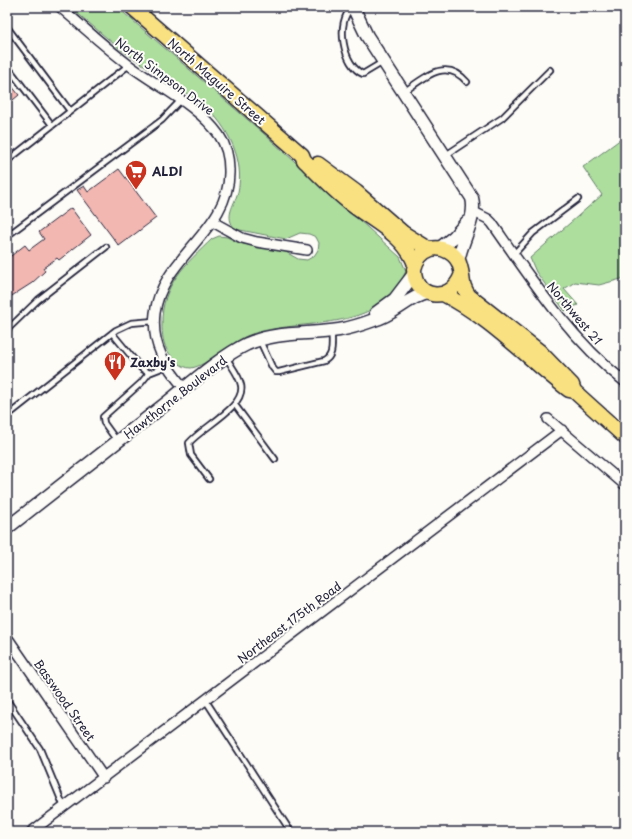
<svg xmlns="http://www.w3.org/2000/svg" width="632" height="839" font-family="'Playpen Sans',sans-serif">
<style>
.green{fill:#adde9e;stroke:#68806c}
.building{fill:#f3b7b1;stroke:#22223b}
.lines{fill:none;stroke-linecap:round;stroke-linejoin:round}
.lane-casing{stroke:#22223b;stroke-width:8}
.street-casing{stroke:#22223b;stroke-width:12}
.secondary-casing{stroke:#22223b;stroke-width:15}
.primary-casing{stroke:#22223b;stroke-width:17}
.lane{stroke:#fdfcf7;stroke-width:4.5}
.street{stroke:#fdfcf7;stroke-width:9}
.secondary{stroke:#fdfcf7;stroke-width:12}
.primary{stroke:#f9e181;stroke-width:14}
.labels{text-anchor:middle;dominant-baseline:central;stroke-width:4;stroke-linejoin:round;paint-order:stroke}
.street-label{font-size:12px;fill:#22223b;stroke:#fdfcf7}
.poi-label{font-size:12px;font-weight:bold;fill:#22223b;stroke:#fdfcf7;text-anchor:start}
</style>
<rect width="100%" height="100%" fill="#fdfcf7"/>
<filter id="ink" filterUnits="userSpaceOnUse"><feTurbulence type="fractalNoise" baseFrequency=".025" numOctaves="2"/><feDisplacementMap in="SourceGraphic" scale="8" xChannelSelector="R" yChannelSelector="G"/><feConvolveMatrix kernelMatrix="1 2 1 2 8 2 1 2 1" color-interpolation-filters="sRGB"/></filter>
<g filter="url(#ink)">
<path class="green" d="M70,7H117L262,132L400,257L406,271C378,337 302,316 249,335C231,342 207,366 191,368C182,368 174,360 169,353C163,345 162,334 162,324C161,285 186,264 212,239L219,236L227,237L239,243L284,251L298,259L307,260L314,256L318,250L319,243L316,237L309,234L300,233L286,239L235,229C224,216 234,206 238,192C245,160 228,127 205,106L120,49Z
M625,136V278L599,285L575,282L564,289L578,305L565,311L536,272L530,258L602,195L583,167Z"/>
<path class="building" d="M7,80L19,95L7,105Z
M119,169L156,218L119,246L77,190L84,186L88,192Z
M71,208L91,235L59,260L57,258L43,268L45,271L32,283L7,299V259L25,245L29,250L44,239L39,232Z"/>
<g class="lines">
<g class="lane-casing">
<path id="lane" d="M352,8C335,21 343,66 363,74L383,62
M7,27L70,111
M7,66L52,125
M404,92C425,77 446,57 467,82
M446,155L502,118L550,70
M7,161L129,65
M7,236L162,120L180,101
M514,254L533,233L578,199
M7,330L38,300L106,247
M112,333L141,368L149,373L167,366
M260,341L272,367L276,372H279L324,361C335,355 331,343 332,332
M235,405L275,459
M7,416L116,330L131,323L154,321
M117,441L104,423L103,417L141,383L149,373
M209,479L191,455L189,443C202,427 246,407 241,385C239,375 231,366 226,357
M7,700L40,749L64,807
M206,701L291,832"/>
</g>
<g class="street-casing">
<path id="street" d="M60,7C83,27 105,47 129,65C158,87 198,105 219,135C226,145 229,158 229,170C231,230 162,256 155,313C151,344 165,366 185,389
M474,212L488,219L492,223C531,279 570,339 625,382
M213,222L242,238L257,242L307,250
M548,419L625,485
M7,637L104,778
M31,832L562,430"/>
</g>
<g class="secondary-casing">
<path id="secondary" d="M353,7L367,36L472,198C477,217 462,240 458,261
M440,248L454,237L467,222
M376,313L395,299L414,274
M7,528C59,487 112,446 164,405C188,386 220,357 247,344C277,331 308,335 339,330C351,328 363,324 374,320C394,315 408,297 427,293"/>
</g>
<g class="primary-casing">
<path id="primary" d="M132,7L302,155L304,160C319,175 334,191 351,204C374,222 404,235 415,264
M318,164L356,192L403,233L429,249
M461,276C450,304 414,299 414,269C416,260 422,252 431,249C443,246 457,254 460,266C464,279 460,283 469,296L539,351L572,385L574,391
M443,294C491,318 527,358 569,390L574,391L625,437"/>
</g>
<use href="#lane" class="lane"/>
<use href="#street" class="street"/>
<use href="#secondary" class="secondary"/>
<use href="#primary" class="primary"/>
</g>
</g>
<defs>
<g id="supermarket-pin" transform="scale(1.15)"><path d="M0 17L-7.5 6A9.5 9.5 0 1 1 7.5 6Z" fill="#c8321e" stroke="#fdfcf7"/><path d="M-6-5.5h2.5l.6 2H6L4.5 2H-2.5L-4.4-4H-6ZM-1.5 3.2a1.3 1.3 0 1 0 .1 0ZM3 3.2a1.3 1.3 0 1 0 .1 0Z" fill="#fff"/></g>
<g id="restaurant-pin" transform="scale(1.15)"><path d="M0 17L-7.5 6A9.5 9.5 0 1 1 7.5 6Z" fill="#c8321e" stroke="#fdfcf7"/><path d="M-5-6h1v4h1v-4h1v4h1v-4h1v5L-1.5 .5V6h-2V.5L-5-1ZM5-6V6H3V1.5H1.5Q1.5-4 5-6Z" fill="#fff"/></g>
</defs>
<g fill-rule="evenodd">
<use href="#supermarket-pin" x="136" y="171"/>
<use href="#restaurant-pin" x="115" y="362"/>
</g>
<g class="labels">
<g class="street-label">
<text transform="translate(165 76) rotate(37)">North Simpson Drive</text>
<text transform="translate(217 81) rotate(41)">North Maguire Street</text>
<text transform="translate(575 313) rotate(50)">Northwest 21</text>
<text transform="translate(175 397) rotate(-38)">Hawthorne Boulevard</text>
<text transform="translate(289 622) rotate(-37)">Northeast 175th Road</text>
<text transform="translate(65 700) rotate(55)">Basswood Street</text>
</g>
<g class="poi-label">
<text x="152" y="171">ALDI</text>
<text x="130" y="362">Zaxby's</text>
</g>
</g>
<rect width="632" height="839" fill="none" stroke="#fdfcf7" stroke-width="24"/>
<rect x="12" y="12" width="608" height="815" fill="none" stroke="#22223b" stroke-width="1.5" filter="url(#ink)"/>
</svg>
